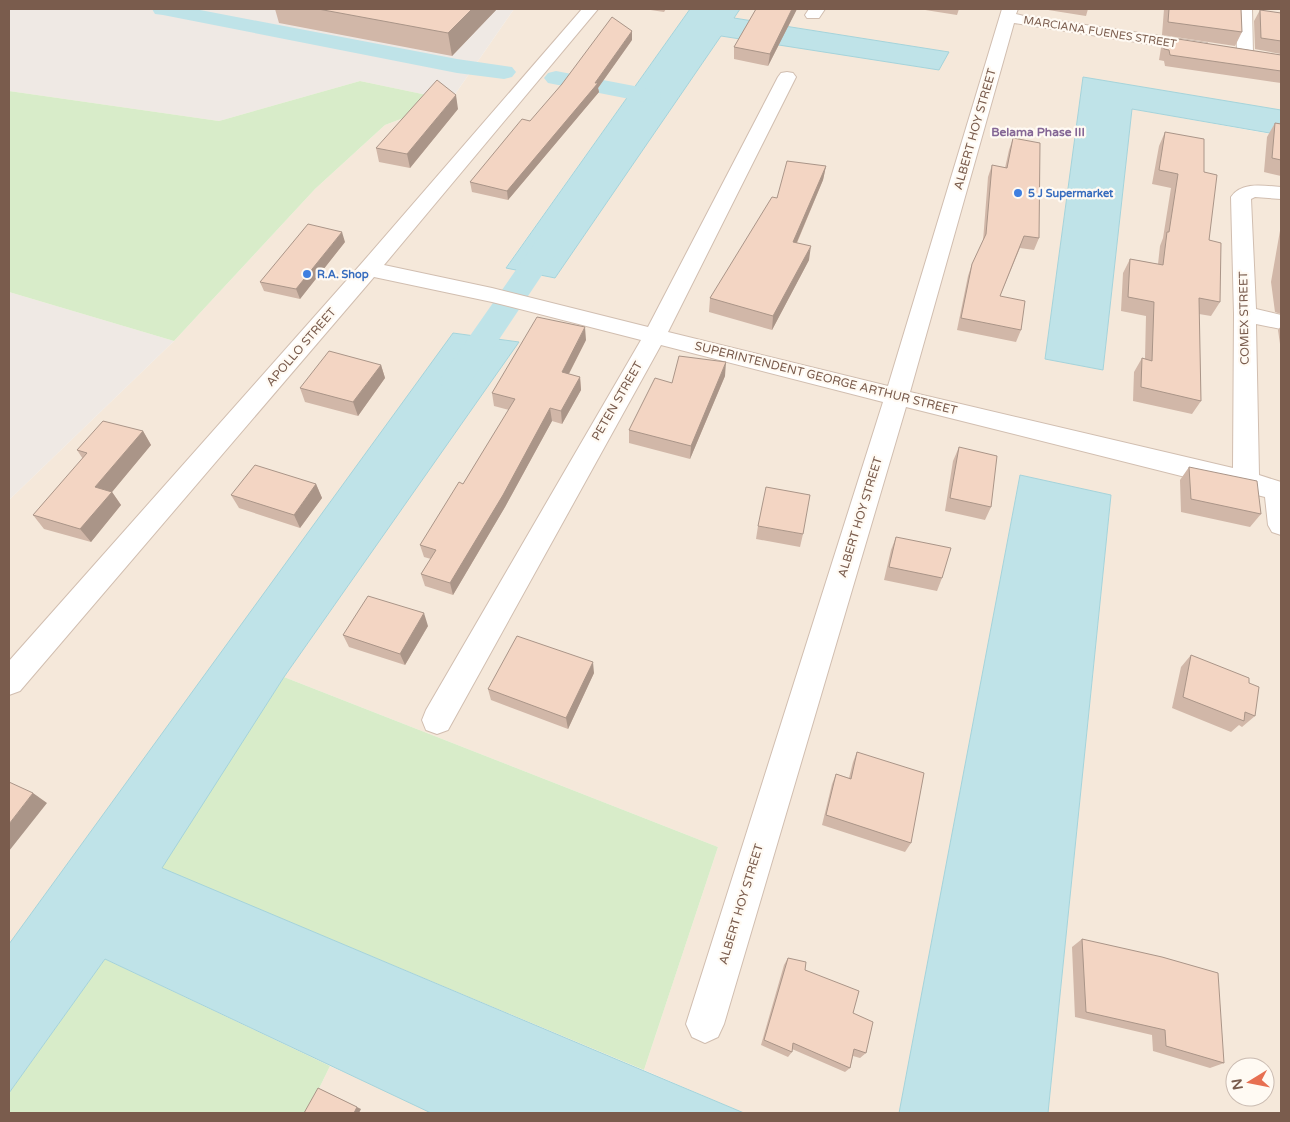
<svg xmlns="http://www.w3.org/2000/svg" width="1290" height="1122" font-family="'Varela Round',sans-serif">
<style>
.residential{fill:#f5e8da;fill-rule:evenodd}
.industrial{fill:#efe9e4}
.green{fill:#d8ecc9}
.water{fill:#bfe3e8;stroke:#a5d3da}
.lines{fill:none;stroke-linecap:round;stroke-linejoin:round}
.canal{fill:#bfe3e8;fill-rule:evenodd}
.minor-casing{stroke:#d1beb0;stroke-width:2}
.minor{fill:#fff;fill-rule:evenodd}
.wall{fill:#d1b7a8}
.shaded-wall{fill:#aa9588}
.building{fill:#f3d5c3;stroke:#aa9588}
.shop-dot{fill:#3f7fe0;stroke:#fffaf3;stroke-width:2}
.labels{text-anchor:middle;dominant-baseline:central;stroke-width:4.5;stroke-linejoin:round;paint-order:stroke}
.far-street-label{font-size:11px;fill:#7a5c4d;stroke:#fffaf3}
.far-shop-label{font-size:11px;font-weight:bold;fill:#366cbe;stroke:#fffaf3;text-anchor:start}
.street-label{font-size:12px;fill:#7a5c4d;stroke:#fffaf3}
.far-quarter-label{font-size:12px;font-weight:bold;fill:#846695;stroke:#fffaf3}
</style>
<rect width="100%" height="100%" fill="#fdf6ec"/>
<path class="residential" d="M514,9H690L506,267L555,278L721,36L939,70L948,52L734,18L740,9H1281V110L1083,77L1045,359L1103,370L1132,109L1281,136V1113H1048L1111,495L1020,475L899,1113H744L644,1070L718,847L284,677L518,342L454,333L9,944V500L174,341L315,189L385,125L451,100ZM1235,1067H1265V1097H1235Z
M330,1066L434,1113H307Z"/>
<path class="industrial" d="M9,9H514L451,100L360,81L219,121L9,91Z
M9,292L174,341L9,500Z"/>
<path class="green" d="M360,81L451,100L385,125L315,189L174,341L9,292V91L219,121Z
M284,677L718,847L644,1070L161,868Z
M105,959L330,1066L307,1113H9V1093Z"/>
<path class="water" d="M690,9H740L734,18L949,52L939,70L721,36L555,278L506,268Z
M1083,77L1281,110V135L1132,109L1103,370L1045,359Z
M453,333L519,342L284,677L162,868L744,1113H431L105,959L9,1093V944Z
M1020,475L1111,495L1048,1113H899Z"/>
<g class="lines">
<path class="canal" d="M152,9H195L457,59L512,67L516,72L512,77L504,79L457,73L163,15L155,14Z
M556,71L650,89L659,91L662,96L659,101L650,103L548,83L544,78L548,73Z
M558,222L568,224L572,230L466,389L455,392L444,389L439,381L444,373L548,224Z"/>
<g class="minor-casing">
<path id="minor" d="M582,9H598L384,265L492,288L648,327L778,77L781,73L787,72L793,73L796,77L668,332L888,386L1002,9H1018L1016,14L1024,16L1201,42L1207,43L1209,47L1207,51L1201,52L1014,23L910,392L1233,468L1234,314L1231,197C1242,181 1264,186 1281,187V199L1255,197L1251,199L1256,309L1281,315V329L1256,324L1259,475L1281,482V535L1272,532L1268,525L1265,497L906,407L724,1024L718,1037L705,1043L692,1037L686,1024L883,402L661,345L448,730L437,734L426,730L422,720L426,710L641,340L492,302L374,277L20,691L9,695V661L361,264Z
M809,9H825L819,18H807L805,15Z
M1236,9H1252L1253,54L1251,58H1239L1237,54Z"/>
</g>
<use href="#minor" class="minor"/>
</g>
<path class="wall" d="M275,9H497L452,56L279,23Z
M644,9H666L664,12Z
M756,9H797L768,66L734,59V47Z
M919,9H959L957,15Z
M1042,9H1088L1086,16Z
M1164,9H1241L1242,32L1235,46L1162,35Z
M1260,10L1281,13V54L1255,49L1254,21Z
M1165,37L1281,55V83L1165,66L1164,61L1159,60L1161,48Z
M632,40L598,88L599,92L508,200L472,192L470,182L530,121Z
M458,109L410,168L379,162L376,148Z
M1275,123L1281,124V176L1264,172L1267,137Z
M1165,132L1204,172L1209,240L1220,302L1211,316L1199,314L1201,401L1192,414L1133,401L1134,372L1142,358L1145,359L1146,316L1121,311L1123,273L1130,259L1158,264L1160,246L1163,238L1171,188L1152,184L1159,146Z
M1013,138L1039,238L1034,250L1020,248L1000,296L1021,330L1016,342L957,330L968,276L972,264L983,241L988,177L992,165L1005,168L1009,150Z
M826,166L823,180L797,243L809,260L772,330L709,312L710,298L777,198Z
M1281,225V314L1275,312L1271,282Z
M345,242L300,299L264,291L260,282Z
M1281,326V351L1278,330Z
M586,340L569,374L580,377L581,390L562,424L552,421L505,507L453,595L425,586L421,574L431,559L424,557L420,545L463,484L509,410L494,406L492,393Z
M381,365L385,378L358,416L305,402L300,388Z
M725,376L690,459L629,443V430L672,383Z
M143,431L151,445L112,492L121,505L91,542L44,529L33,515L83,459L77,450Z
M959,447L991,507L985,520L945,511L953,461Z
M1189,467L1261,514L1250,527L1181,512L1180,480Z
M316,484L322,498L300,528L239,508L231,495Z
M758,526L803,534L800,547L756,539Z
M896,537L942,578L937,591L884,580L891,550Z
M428,626L405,665L349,647L343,635Z
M1191,655L1249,683L1255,716L1242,727L1239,725L1231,732L1172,708L1181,667Z
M594,673L568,729L491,700L488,689Z
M857,752L911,843L905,852L822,825L832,784L836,774L849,778L853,762Z
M1082,939L1224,1063L1210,1068L1153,1051L1152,1035L1075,1017L1072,947Z
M788,958L805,970L866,1053L860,1058L853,1056L850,1068L845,1072L792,1049V1052L788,1057L761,1045L784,965Z"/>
<path class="shaded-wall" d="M472,9H497L452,56L448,33Z
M792,9H797L768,66L770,54Z
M632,31V40L598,88L599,92L508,200L507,191L595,83Z
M456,95L458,109L410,168L407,154Z
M826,166L823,180L791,256L793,242Z
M342,232L345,242L300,299L296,289Z
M811,246L809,260L772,330L773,316Z
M585,327L586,340L563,385L562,372Z
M726,362L725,376L690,459L691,446Z
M381,365L385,378L358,416L353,402Z
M580,377L581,390L562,424L561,411Z
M550,408L552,421L505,507L453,595L450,583Z
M143,431L151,445L112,492L121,505L91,542L80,529L95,487Z
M316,484L322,498L300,528L294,515Z
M424,613L428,626L405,665L400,654Z
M593,662L594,673L568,729L566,718Z
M33,793L47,803L9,851V824Z
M318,1088L361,1109L359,1113H354Z"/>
<path class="building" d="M318,9H472L448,33Z
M756,9H792L770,54L734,47Z
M1169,9H1241L1242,32L1168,22Z
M1260,10L1281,13V41L1261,38Z
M612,17L632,31L595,83H598L507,191L470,182L522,119L530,121L562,84Z
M1165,37L1281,55V71L1170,55L1169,50L1164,49Z
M437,80L456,95L407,154L376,148Z
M1275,123L1281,124V160L1272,158Z
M1165,132L1204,139V172L1217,175L1209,240L1221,243L1220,302L1199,298L1201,401L1141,387L1142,358L1152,361L1154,302L1128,297L1130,259L1163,265L1167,232H1169L1178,174L1159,170Z
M1013,138L1040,143L1039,238L1024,236L1000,296L1025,301L1021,330L961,318L972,264L986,234L992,165L1007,168Z
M787,161L826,166L793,242L811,246L773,316L710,298L772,197L777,198Z
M308,224L342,232L296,289L260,282Z
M537,317L585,327L562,372L580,377L561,411L550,408L503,495L450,583L421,574L436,550L420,545L459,482L463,484L515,399L492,393Z
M329,351L381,365L353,402L300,388Z
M679,356L726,362L691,446L629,430L655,378L672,383Z
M103,421L143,431L95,487L112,492L80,529L33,515L87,453L77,450Z
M959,447L997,456L991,507L950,498Z
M255,465L316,484L294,515L231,495Z
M1189,467L1257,481L1261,514L1191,499Z
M766,487L810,495L803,534L758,526Z
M896,537L951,548L942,578L889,567Z
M368,596L424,613L400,654L343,635Z
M517,636L593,662L566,718L488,689Z
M1191,655L1249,678V683L1259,687L1255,716L1245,712L1244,721L1183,697Z
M857,752L924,773L911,843L826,815L836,774L851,779Z
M9,782L33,793L9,824Z
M1082,939L1162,957L1218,973L1224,1063L1166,1046L1165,1030L1086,1012Z
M788,958L806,962L805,970L859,991L853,1013L873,1022L866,1053L854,1049L850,1068L793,1043L792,1052L764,1040Z
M318,1088L357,1107L354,1113H304Z"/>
<g class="shop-dot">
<circle cx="1018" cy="193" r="5"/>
<circle cx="307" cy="274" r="5"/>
</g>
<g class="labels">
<g class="far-street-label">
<text transform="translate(1100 32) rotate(9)">MARCIANA FUENES STREET</text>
</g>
<g class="far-shop-label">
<text x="1028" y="193">5 J Supermarket</text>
<text x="317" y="274">R.A. Shop</text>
</g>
<g class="street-label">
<text transform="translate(975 129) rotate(-74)">ALBERT HOY STREET</text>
<text transform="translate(1244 318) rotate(-91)">COMEX STREET</text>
<text transform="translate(301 347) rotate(-49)">APOLLO STREET</text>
<text transform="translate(826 378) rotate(14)">SUPERINTENDENT GEORGE ARTHUR STREET</text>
<text transform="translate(617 401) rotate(-60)">PETEN STREET</text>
<text transform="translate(860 517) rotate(-73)">ALBERT HOY STREET</text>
<text transform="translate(741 904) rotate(-73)">ALBERT HOY STREET</text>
</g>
<g class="far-quarter-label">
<text x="1038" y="132">Belama Phase III</text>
</g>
</g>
<rect width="1290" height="1122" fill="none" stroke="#7a5c4d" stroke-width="20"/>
<g transform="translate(1250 1082) rotate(260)"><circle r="24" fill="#fffaf3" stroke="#cabbb1"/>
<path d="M0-4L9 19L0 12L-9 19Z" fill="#e76f51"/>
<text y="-8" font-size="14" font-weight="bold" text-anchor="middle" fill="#7a5c4d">N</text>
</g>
</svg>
